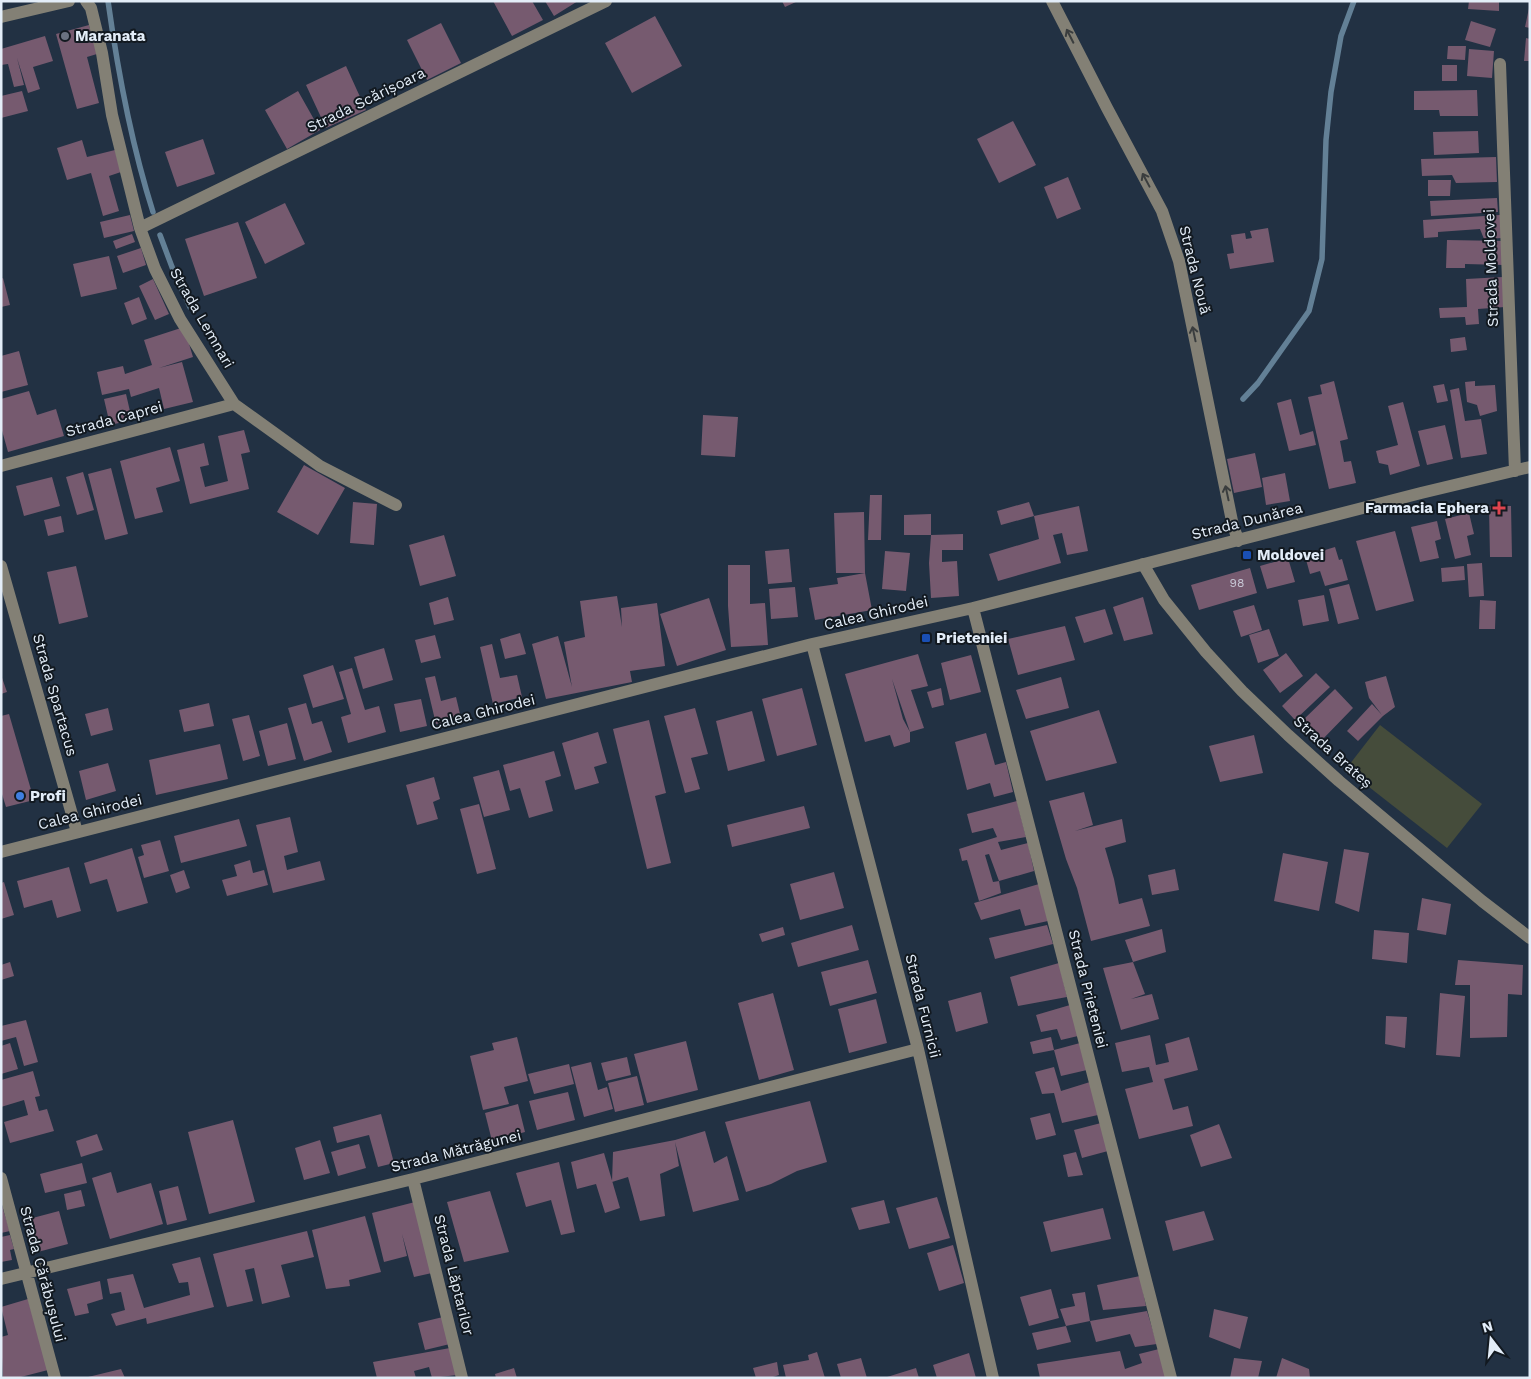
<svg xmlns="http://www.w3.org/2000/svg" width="1531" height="1379" font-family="'Work Sans',sans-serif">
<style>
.green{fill:#454c3b}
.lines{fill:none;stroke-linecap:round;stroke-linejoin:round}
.stream{stroke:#638096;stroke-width:5.5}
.building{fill:#765a6f}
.minor{stroke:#838075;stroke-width:12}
.oneway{stroke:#3a3d3e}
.worship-dot{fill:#6b7280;stroke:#121920;stroke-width:2}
.health-dot{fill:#e0444e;stroke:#121920;stroke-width:2}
.transit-dot{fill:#1a4fb4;stroke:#121920;stroke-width:2}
.shop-dot{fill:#3f7fe0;stroke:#121920;stroke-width:2}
.labels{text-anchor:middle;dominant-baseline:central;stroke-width:4;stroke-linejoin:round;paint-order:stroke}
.number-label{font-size:12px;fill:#c8c8d6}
.poi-label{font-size:15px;font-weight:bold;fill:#e3edf8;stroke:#121920;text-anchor:start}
.street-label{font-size:15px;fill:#e3edf8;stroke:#121920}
</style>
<rect width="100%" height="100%" fill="#223143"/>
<path class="green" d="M1380,725L1482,804L1447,848L1346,769Z"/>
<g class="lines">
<path class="stream" d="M108,1C118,73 131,143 153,212
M160,235L172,267L190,307
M1243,399L1258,383L1309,311L1322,259L1326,140L1331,92L1341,36L1354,1"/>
</g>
<path class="building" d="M493,1H532L543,20L512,36Z
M545,1H578L554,16Z
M782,1H798L785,7Z
M1469,1H1499V11L1468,9Z
M1529,8L1530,9V28L1525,27Z
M655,16L682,66L632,93L605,43Z
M1471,21L1496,29L1490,47L1465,40Z
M441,23L461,63L427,80L407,40Z
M89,25L97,54L87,57L99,103L77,109L56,34Z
M45,36L53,61L33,67L40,89L28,93L17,58L24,85L14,87L8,64L1,65V49Z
M1526,38L1530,39V61H1524Z
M1448,46H1466L1465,60L1447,59Z
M1469,49L1494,51L1492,78L1467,76Z
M1442,65H1457V81H1442Z
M346,66L366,110L326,128L306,85Z
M1477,90L1478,116H1440L1439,110H1414V91Z
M22,91L28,111L1,118V96Z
M298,91L320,130L287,149L265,110Z
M1013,121L1036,165L999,183L977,139Z
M1478,131L1479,153L1434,155L1433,132Z
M203,139L215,174L177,187L165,152Z
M82,140L87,157L115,150L121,172L109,176L119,211L103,216L91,173L67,180L57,148Z
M1496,157L1497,182L1456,183L1452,175L1422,176L1421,159Z
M1068,177L1081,209L1057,219L1044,187Z
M1428,180H1451L1450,196H1428Z
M1497,198L1498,212L1431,216L1430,201Z
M285,203L305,244L265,264L245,222Z
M130,215L134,231L104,238L100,222Z
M1500,215L1502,238L1484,239L1480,229L1438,232V237L1424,238L1423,220Z
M238,222L257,278L204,296L185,239Z
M1268,228L1274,262L1230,269L1227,254L1234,253L1231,235L1245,233L1246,239L1252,238L1250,231Z
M132,234L135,242L116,249L113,241Z
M1447,240L1504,241V265L1465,264V268H1446Z
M141,248L146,265L123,273L117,256Z
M109,256L117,289L81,297L73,264Z
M1503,277L1505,307L1478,309L1479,324L1466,325L1465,317L1440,318L1439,308L1467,307L1466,279Z
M3,278L10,305L1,307V279Z
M153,279L169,314L155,320L139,286Z
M139,297L147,319L132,325L124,303Z
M184,327L193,357L159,368L182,362L193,402L164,409L159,388L131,397L129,389L102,395L97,372L123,366L125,374L152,365L144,340Z
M1465,337L1467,350L1451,352L1450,339Z
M19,351L28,385L1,392V356Z
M1334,381L1348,439L1340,441L1344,462L1351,461L1356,483L1329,489L1308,397L1322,394L1320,385Z
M1475,381V386L1495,385L1497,411L1480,416L1477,405L1467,402L1465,382Z
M1444,384L1448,401L1437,403L1433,386Z
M1459,388L1465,421L1481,419L1487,454L1461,458L1450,390Z
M29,391L37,415L56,409L64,436L8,452L1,427V399Z
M126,394L132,420L110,425L104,399Z
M1291,399L1300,435L1313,431L1316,445L1289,451L1277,403Z
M1403,402L1420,466L1390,475L1388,465L1379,463L1376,451L1398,445L1388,406Z
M703,415L738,417L735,457L701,455Z
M1445,425L1453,459L1427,465L1418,431Z
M244,430L250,452L241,454L249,489L190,504L177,450L204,443L209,465L200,467L205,487L228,481L218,436Z
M170,447L180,481L156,488L163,512L135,519L120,461Z
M1255,453L1262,487L1234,493L1227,459Z
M304,465L345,488L318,535L277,512Z
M111,468L128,534L105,540L88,474Z
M83,472L94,510L77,515L66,477Z
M1285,473L1290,501L1266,505L1262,478Z
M52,477L60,506L24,516L16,486Z
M870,495H882L881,540H868Z
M353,502L377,504L374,545L350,543Z
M1029,502L1034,516L1079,506L1088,551L1067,555L1062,533L1053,535L1061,563L998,581L989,554L1039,539L1034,516L1001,525L997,511Z
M1489,506H1511L1512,557H1490Z
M864,512L865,573L872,610L815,620L809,588L838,584L837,578L865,573H836L834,513Z
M1469,513L1474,534L1467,536L1471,555L1455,559L1445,519Z
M931,514V535L963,534V550H942V562L957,561L959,596L931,598L929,563L931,535H904V515Z
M61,516L64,532L48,536L44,520Z
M1437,521L1441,539L1435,541L1439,558L1420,562L1411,527Z
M1395,531L1414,601L1376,611L1356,541Z
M444,535L456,576L420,586L409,545Z
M1335,547L1339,560L1342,559L1348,580L1325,586L1320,571L1310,574L1305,556Z
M789,549L792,582L768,584L765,551Z
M885,551L910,553L906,591L882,589Z
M1288,558L1295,582L1267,589L1260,566Z
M1482,563L1484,596L1469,597L1467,564Z
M728,565H750V604L765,603L768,645L731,647L728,606Z
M76,566L88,617L59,624L47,572Z
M1464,566L1465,580L1442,582L1441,568Z
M1250,568L1257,593L1199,610L1191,585Z
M1349,584L1359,619L1338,624L1329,589Z
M795,587L798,617L771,619L769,589Z
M1324,595L1329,621L1303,626L1298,600Z
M617,596L622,627L621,608L657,603L665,666L630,671L632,682L546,699L532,644L558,636L572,687L564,642L585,637L580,601Z
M448,597L454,620L434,625L429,603Z
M1143,597L1153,634L1124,641L1113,607Z
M709,598L726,650L677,666L660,614Z
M1480,600L1496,601L1495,629H1479Z
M1254,605L1262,630L1241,637L1233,611Z
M1105,609L1113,634L1084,643L1075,617Z
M1065,626L1075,660L1018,675L1008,639Z
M1269,629L1279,656L1258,663L1249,635Z
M520,633L526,654L505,659L500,639Z
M435,635L441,658L421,663L415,640Z
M492,644L500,678L517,675L522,697L493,704L480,647Z
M384,648L393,680L363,689L354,657Z
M1286,653L1303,676L1280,693L1263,670Z
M918,654L928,686L911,690L924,728L910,732L892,679L903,719L910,732V742L894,747L890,735L865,742L845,674Z
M971,655L981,692L950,700L941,663Z
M333,665L344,699L313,708L303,675Z
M352,668L365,710L379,706L386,732L348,743L341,717L351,714L339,672Z
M1316,673L1330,687L1295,720L1282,706Z
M1,675L7,692L1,694Z
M435,676L441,701L456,697L461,718L436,724L425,678Z
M1386,676L1395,707L1383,716L1358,741L1347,731L1372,704L1382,715L1369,698L1365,682Z
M1061,677L1069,708L1026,719L1016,690Z
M802,688L817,745L777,756L762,699Z
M941,688L944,705L932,708L927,692Z
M1335,689L1353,708L1320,742L1301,722Z
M421,699L427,726L400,732L394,704Z
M209,703L214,726L184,732L179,710Z
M306,703L312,724L322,721L332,752L304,761L288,708Z
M108,708L113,730L91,736L85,714Z
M695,708L708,754L691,758L700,789L685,793L664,716Z
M1099,710L1117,763L1046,781L1030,731Z
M752,711L765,761L728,771L716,721Z
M9,714L34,800L6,807L1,791V716Z
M249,715L260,756L243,761L232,719Z
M649,720L666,793L655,796L671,863L647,869L613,729Z
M287,723L296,759L268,766L259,731Z
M598,732L607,763L594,767L599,783L575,790L562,743Z
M986,733L995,765L1006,762L1013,792L994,797L990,783L967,790L955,742Z
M1254,735L1263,773L1220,782L1209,746Z
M220,744L228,779L156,795L149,760Z
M554,751L561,776L545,781L553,811L529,818L520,788L510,791L503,765Z
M108,763L116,791L86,800L79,771Z
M499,770L510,810L484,817L473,777Z
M434,777L440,799L433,802L438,819L417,825L406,785Z
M1084,792L1093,825L1075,831L1122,819L1126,842L1105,848L1114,879L1119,904L1142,898L1150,926L1091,941L1077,888L1066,859L1049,801Z
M1017,801L1026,837L998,842L1001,850L1028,843L1034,871L999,881L989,854L985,855L993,882L999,881L1001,893L979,901L967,860L962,861L959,849L997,837L993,828L972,833L967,814Z
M479,804L496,869L477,874L460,809Z
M804,806L810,828L732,847L727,825Z
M290,817L298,852L284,856L287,870L320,861L325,880L273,893L256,825Z
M239,819L247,846L181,863L174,836Z
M160,840L169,871L144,878L138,857L144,855L141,845Z
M132,848L148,903L117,912L107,879L90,884L84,863Z
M1344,849L1369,853L1359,912L1335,903Z
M1283,853L1328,862L1319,911L1274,901Z
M250,860L253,873L264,870L268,885L227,896L222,880L237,876L234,865Z
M69,867L81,911L57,918L52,900L24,908L17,881Z
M1175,869L1179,890L1152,895L1148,875Z
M184,870L190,888L176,893L170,875Z
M834,872L844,908L800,920L790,884Z
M4,882L14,915L1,919V883Z
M1039,884L1048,921L1025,926L1020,909L981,920L974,903Z
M1422,898L1451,904L1446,935L1417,930Z
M852,925L859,950L798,967L791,943Z
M1047,925L1053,944L995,959L989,938Z
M783,927L785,935L762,942L759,934Z
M1162,929L1166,952L1133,962L1125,940Z
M1374,930L1409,933L1407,963L1372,959Z
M868,960L877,993L830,1006L821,972Z
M1458,960L1523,965L1522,995L1508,994L1507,1037L1470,1038V985H1455Z
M10,962L14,976L1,980V965Z
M1133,962L1145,994L1131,999L1152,994L1159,1019L1121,1030L1103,968Z
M1059,963L1067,997L1018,1006L1010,977Z
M981,992L988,1023L956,1032L948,1001Z
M773,993L794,1070L759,1080L738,1003Z
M1440,993L1465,996L1460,1057L1436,1055Z
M876,999L887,1043L849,1053L838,1009Z
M1070,1005L1078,1036L1061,1040L1057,1029L1041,1032L1036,1015Z
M1386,1016L1407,1017L1405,1048L1385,1044Z
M26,1020L38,1062L24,1066L16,1037L1,1041V1026Z
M1150,1035L1156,1065L1169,1062L1165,1044L1189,1037L1198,1070L1164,1079L1173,1110L1188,1106L1193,1126L1139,1139L1125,1089L1153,1082L1149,1067L1154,1066L1122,1072L1115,1043Z
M517,1037L528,1081L504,1087L509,1104L483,1110L470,1056L494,1050L492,1043Z
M1051,1037L1054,1050L1080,1043L1087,1070L1061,1076L1054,1050L1033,1054L1030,1042Z
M686,1041L698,1090L647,1103L634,1054Z
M10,1043L18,1069L1,1074V1046Z
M627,1057L631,1075L606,1081L601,1063Z
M591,1062L598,1090L607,1087L613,1109L584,1117L571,1067Z
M569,1064L574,1084L534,1094L528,1074Z
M1054,1067L1061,1091L1090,1082L1098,1115L1062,1123L1054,1093L1042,1094L1035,1072Z
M33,1071L40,1096L35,1097L39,1111L47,1109L54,1131L10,1143L4,1122L28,1115L24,1100L1,1107V1080Z
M637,1076L644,1105L615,1112L608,1083Z
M568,1092L575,1120L537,1130L529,1101Z
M810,1101L827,1162L797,1171L771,1184L746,1192L725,1122Z
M518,1104L525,1132L492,1141L485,1113Z
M1050,1113L1056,1135L1036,1140L1030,1118Z
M381,1114L394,1163L378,1167L369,1135L337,1143L333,1127Z
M233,1120L255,1202L209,1214L188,1132Z
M1101,1123L1108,1151L1082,1158L1074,1130Z
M1219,1124L1232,1158L1201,1167L1190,1135Z
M705,1131L714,1163L727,1156L739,1200L693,1212L675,1142L679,1166L660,1174L665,1216L640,1221L628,1177L612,1182L613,1152L675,1140Z
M97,1134L103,1150L81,1157L76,1141Z
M320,1140L330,1173L304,1180L295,1148Z
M359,1144L366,1168L338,1176L331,1152Z
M1076,1152L1083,1175L1068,1177L1063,1155Z
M604,1153L620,1208L605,1213L596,1184L577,1189L571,1162Z
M559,1162L575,1232L561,1235L551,1200L526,1207L516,1173Z
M82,1163L87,1183L45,1193L40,1174Z
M111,1172L117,1193L151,1183L163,1224L110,1239L92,1178Z
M178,1186L187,1220L167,1225L159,1191Z
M81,1190L85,1206L67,1210L64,1194Z
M490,1191L509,1252L464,1262L447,1202Z
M937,1197L950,1238L909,1249L896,1208Z
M884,1200L890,1223L859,1230L851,1208Z
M415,1202L432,1273L414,1277L402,1234L407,1256L384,1262L372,1213Z
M1,1203L10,1231L1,1233Z
M1103,1208L1111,1239L1051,1252L1043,1222Z
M59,1211L68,1244L34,1253L25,1220Z
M1204,1211L1214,1240L1173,1251L1165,1221Z
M365,1216L381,1272L349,1280L350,1286L326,1289L312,1230Z
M307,1231L314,1257L281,1265L290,1297L262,1304L254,1268L245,1270L253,1301L227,1307L213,1254Z
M10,1235L14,1249L10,1250L12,1260L1,1262V1237Z
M953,1245L964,1283L939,1291L927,1253Z
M200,1257L214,1307L147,1324L146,1318L116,1326L111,1314L125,1310L121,1292L110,1294L107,1279L133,1274L144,1308L190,1295L188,1282L179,1283L172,1264Z
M1140,1276L1146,1306L1103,1310L1097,1285Z
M100,1281L103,1299L87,1304L89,1313L75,1316L67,1289Z
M1051,1289L1059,1318L1029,1326L1020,1297Z
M1085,1292L1090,1321L1066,1326L1071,1342L1037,1350L1032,1333L1066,1326L1060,1309L1075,1306L1072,1294Z
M28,1299L48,1370L17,1378H3L1,1337L8,1335L1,1307Z
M1214,1309L1248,1317L1240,1349L1209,1337Z
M1147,1311L1157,1344L1135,1347L1130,1334L1096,1342L1090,1321Z
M443,1317L450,1344L425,1350L418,1323Z
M450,1348L457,1375L432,1378L429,1367L414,1371L416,1378H377L373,1362Z
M1159,1349L1166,1378H1040L1037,1364L1120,1351L1125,1369L1142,1363L1139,1354Z
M817,1352L825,1378H786L783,1365L809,1360L808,1355Z
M969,1353L976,1378H937L933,1365Z
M861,1358L867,1378H841L837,1364Z
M1234,1358L1262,1361L1258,1378H1230Z
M1282,1358L1309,1369L1310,1378H1276Z
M777,1362L779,1375L770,1378H756L753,1368Z
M514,1368L517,1378H496L495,1374Z
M916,1368L919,1378H887V1377Z
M121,1369L125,1378H89L88,1377Z"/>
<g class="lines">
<path class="minor" d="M86,1L91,8L102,53L112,115L140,228L155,269L180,319L234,404L320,466L396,505
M1052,1L1107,108L1162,211L1179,261L1232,521L1238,541
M1,17L69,1
M1500,64L1515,471
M140,228L606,1
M1,466L234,404
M1143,564L1164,600L1206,652L1242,691L1288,735L1339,781L1482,901L1530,938
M1,566L77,832
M973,608L1171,1378
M812,644L918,1049L993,1378
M1,852L812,644L973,608L1421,493L1530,467
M1,1178L55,1378
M413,1179L462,1378
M1,1279L413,1179L918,1049"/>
</g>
<defs><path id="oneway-shaft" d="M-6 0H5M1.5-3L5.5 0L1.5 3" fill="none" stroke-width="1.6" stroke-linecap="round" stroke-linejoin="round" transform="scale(1.25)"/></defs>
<g class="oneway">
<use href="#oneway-shaft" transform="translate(1070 36) rotate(-117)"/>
<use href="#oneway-shaft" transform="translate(1146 180) rotate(-118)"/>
<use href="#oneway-shaft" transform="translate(1194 334) rotate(-102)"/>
<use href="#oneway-shaft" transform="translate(1227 493) rotate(-102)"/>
</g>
<circle class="worship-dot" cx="65" cy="36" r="5"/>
<path class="health-dot" d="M1496.5 500.5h5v5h5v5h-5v5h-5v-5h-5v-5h5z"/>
<g class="transit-dot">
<rect x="1242" y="550" width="10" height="10" rx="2.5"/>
<rect x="921" y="633" width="10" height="10" rx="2.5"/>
</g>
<circle class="shop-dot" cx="20" cy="796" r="5"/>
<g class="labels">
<g class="number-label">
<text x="1237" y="583">98</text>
</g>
<g class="poi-label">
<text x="75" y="36">Maranata</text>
<text x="1489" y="508" text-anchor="end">Farmacia Ephera</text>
<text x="1257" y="555">Moldovei</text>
<text x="936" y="638">Prieteniei</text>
<text x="30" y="796">Profi</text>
</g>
<g class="street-label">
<text transform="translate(366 100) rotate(-26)">Strada Scărișoara</text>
<text transform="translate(1491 268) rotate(-92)">Strada Moldovei</text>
<text transform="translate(1195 270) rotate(76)">Strada Nouă</text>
<text transform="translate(202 318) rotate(60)">Strada Lemnari</text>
<text transform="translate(114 419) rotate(-15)">Strada Caprei</text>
<text transform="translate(1247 521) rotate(-14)">Strada Dunărea</text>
<text transform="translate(876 613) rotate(-13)">Calea Ghirodei</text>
<text transform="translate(55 695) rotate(74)">Strada Spartacus</text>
<text transform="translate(483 712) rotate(-14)">Calea Ghirodei</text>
<text transform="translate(1333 752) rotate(42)">Strada Brateș</text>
<text transform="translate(90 812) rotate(-14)">Calea Ghirodei</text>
<text transform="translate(1088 989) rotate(76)">Strada Prieteniei</text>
<text transform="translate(923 1006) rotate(76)">Strada Furnicii</text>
<text transform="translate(456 1151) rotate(-14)">Strada Mătrăgunei</text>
<text transform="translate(43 1274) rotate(75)">Strada Cărăbușului</text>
<text transform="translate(454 1275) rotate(76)">Strada Lăptarilor</text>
</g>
</g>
<rect width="1531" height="1379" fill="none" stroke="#e3edf8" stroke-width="5"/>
<g transform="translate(1491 1339) rotate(344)" stroke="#121920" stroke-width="4" paint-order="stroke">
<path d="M0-4L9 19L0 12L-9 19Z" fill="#e3edf8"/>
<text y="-8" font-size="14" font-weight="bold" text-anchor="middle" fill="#e3edf8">N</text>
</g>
</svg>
